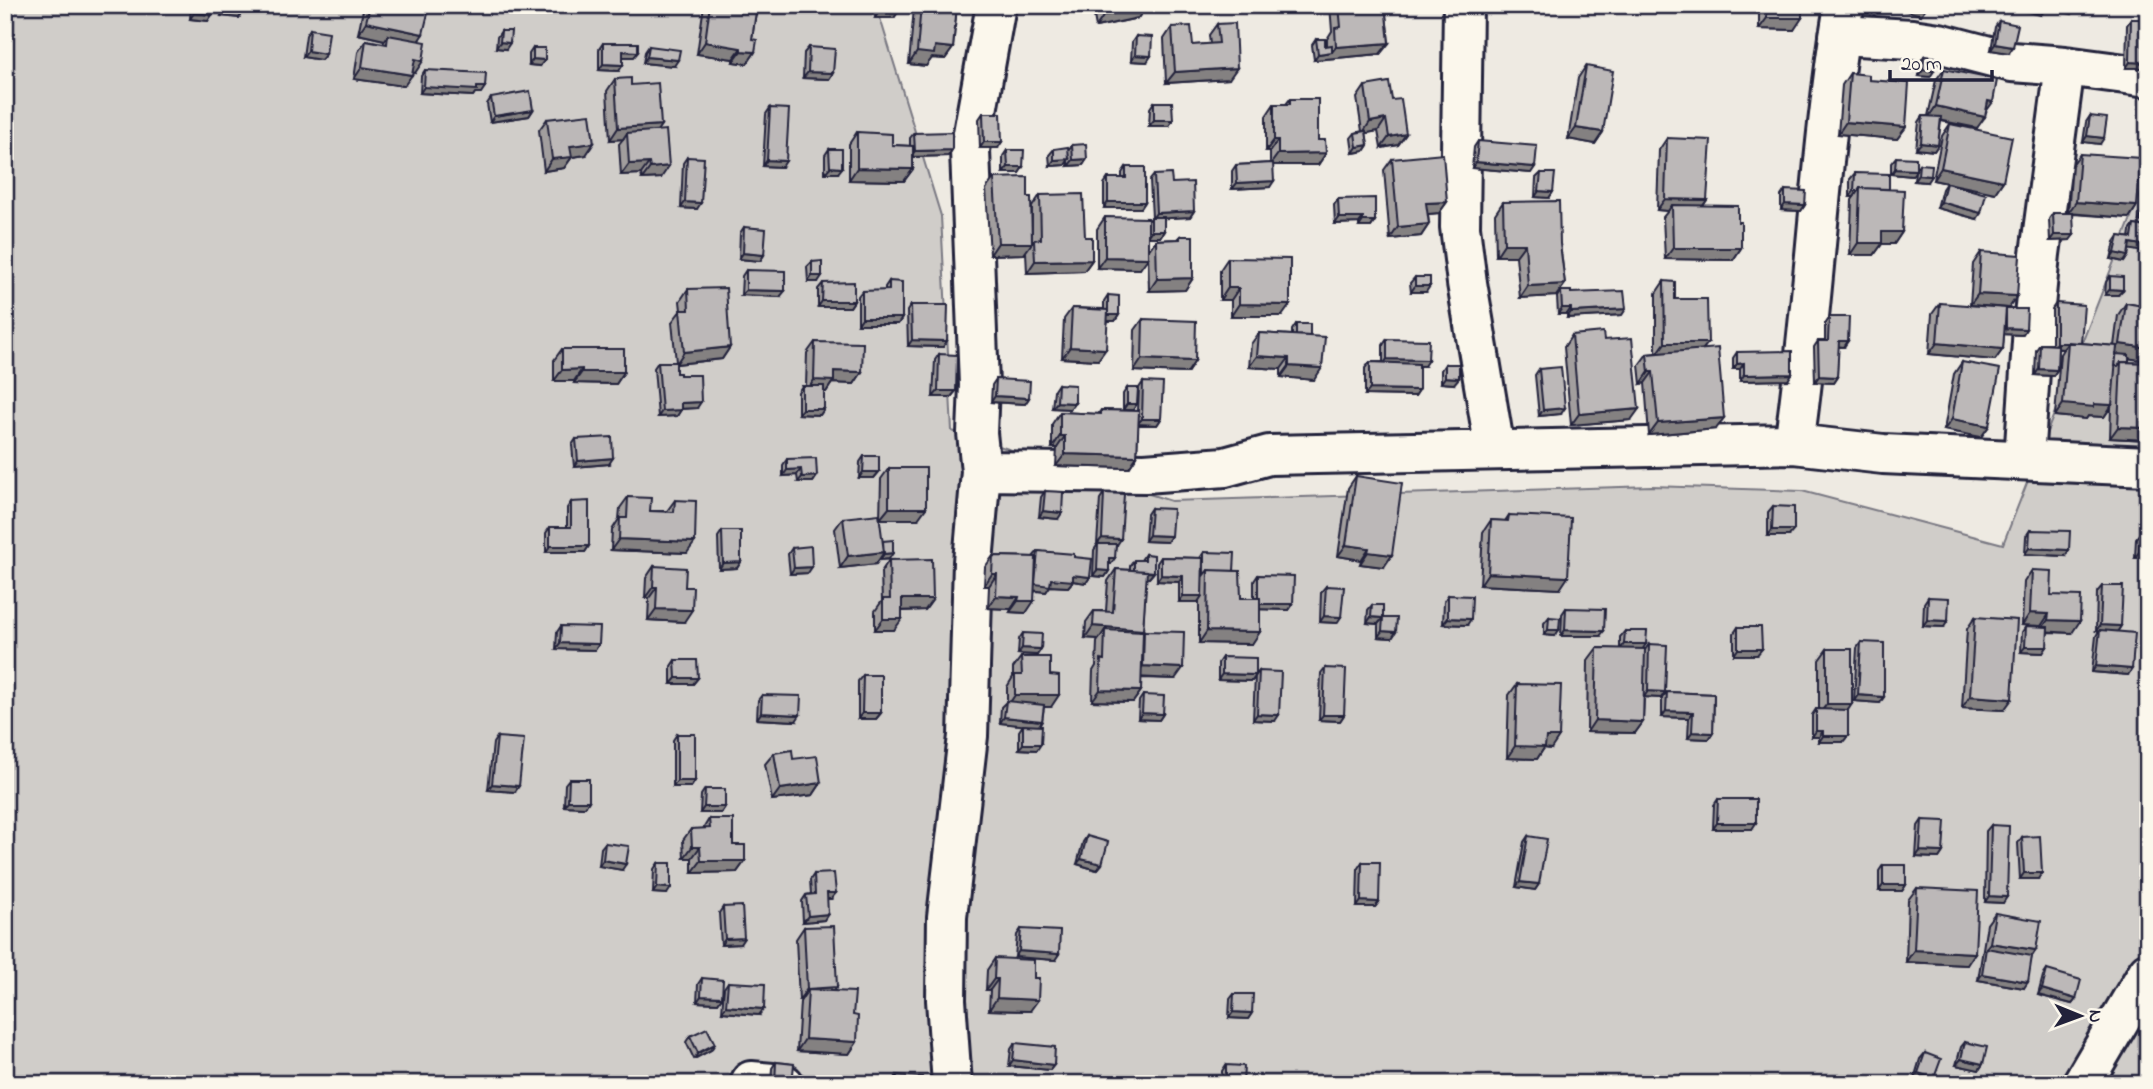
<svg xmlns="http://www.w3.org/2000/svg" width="2153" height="1089" font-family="'Indie Flower',sans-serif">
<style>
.green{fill:#d0cdc9;stroke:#797882;stroke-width:2}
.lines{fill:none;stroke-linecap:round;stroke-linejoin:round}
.minor-casing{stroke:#22223b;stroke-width:44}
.minor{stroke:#fbf7ec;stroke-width:38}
.wall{fill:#a29e9e;stroke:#22223b;stroke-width:2}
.shaded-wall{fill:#848181;stroke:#22223b;stroke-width:2}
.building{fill:#bcb8b8;stroke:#22223b;stroke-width:2}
</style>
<rect width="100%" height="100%" fill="#eeeae2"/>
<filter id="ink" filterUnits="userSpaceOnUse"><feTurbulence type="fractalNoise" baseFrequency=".0143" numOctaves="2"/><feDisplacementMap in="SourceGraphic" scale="14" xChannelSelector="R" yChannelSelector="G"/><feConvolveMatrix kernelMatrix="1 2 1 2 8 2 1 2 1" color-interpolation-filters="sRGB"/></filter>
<g filter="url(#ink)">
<path class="green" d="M5,5H876L941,216L952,431L1171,501L1652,486L1802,491L2003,544L2148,175V1084H5Z"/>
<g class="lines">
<g class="minor-casing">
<path id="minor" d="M1463,5L1460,227L1467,283L1495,450
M1844,5C1820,151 1815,298 1794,444L1883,454L2148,466
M1839,35L1912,39L1939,43L2012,62L2065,66L2148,77
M2024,460L2033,327L2040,254L2065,66
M981,471L1145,473L1225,467L1269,455L1794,444
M751,1081L784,1084
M952,1084L946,1000L947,917L968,736L973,562L981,471L977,433L979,385L970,150L996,5
M2082,1084L2148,972"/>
</g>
<use href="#minor" class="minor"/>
</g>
<path class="wall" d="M191,5H213L208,21L190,19Z
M222,5H244L243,12L239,18L221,16Z
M364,5H430L419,41L415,73L412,72L404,86L354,79L358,52L366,40L383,43L385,40L358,34Z
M704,5H757L752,39L755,52L747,64L733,62V59L697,54Z
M874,5H898V12L894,18H875Z
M915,5H957L953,48L945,59L932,58L926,66L909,64L914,8Z
M1092,5H1146L1138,18L1096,27Z
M1330,5H1385L1389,43L1380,54L1314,60L1312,45L1316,39L1325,46H1327V39L1332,31Z
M1759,5H1802L1794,30L1759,29Z
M2131,19L2148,63L2144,68H2126L2127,25Z
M1999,21L2009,53L1991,50L1995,27Z
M1217,24L1229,79L1166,83L1164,39L1172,27L1193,45L1210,44L1209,35Z
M310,29L326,54L321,60L303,57L306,35Z
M501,31L506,49L496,48L497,37Z
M1136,36L1147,62L1131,61L1132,42Z
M603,43L634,57H623L619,71L599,70V49Z
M649,46L674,66L643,63L645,52Z
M809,47L833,73L829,79L803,78L804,53Z
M533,48L540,66L529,65V54Z
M1924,56L1930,77L1919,76L1920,62Z
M1586,66L1603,132L1595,144L1568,139L1578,78Z
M1944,69L1986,112L1977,128L1941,121L1938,145L1934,151L1916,149L1919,122L1923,116H1928L1936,80Z
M425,70L481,93H475L473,96L420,93L421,76Z
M1850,73L1869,80L1906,127L1897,139L1838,134L1842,85Z
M615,79L631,85L661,125L657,130L661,178L642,179L641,174L621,175L619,144L623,139L610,140L607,91Z
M1365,86L1392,100L1406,134L1398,145L1381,148L1378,131L1366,133L1368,145L1364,151L1353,153L1351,138L1355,133L1362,131L1357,98Z
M491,98L533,110L529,116L490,122L487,104Z
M1290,99L1318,140L1326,153L1318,165H1273L1270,187L1232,189V171L1236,165L1270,163V151H1266V116L1274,104H1286Z
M1154,102L1169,126H1149L1150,108Z
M770,108L782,167L763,166L766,114Z
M983,113L998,148H980L979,119Z
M2090,116L2100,144L2083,142L2086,122Z
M547,119L586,155L572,157L564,168L544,171L539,130Z
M1950,124L2003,181L1995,193L1933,180L1942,136Z
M857,132L892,145L910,146V138L914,133L952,150L948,156L913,157V169L904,181L849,180V144Z
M1667,138L1707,200L1703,206L1741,248L1733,260L1665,259L1663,217L1668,211L1657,210L1659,150Z
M1478,141L1531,173L1472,168L1474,147Z
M1072,145L1087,159L1083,165L1068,166V160L1065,165L1050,166L1049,155L1054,149L1068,150Z
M829,149L838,173H825V155Z
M1007,150L1023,167L1019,173H1003V156Z
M2080,154L2137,206L2129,218L2073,214L2070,240L2050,241L2049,219L2053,213H2068L2072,165Z
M687,157L697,209L681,208L683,163Z
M1896,157L1916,169L1919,164L1927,182L1914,181L1915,171L1912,176L1891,174V163Z
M1392,159L1447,202L1439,213L1428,214L1429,224L1421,236L1390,239L1384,170Z
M1126,167L1145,202L1141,208H1104V184L1108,178H1122V173Z
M1541,173L1553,192L1549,198L1535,197L1536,178Z
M1855,173L1889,189L1902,232L1894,244H1882L1874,255H1850L1852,200L1854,197H1850V179Z
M1154,175L1172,183L1194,211L1190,217L1164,218V231L1160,237H1148L1140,269L1097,268V229L1105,217L1148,221L1152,217L1150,180Z
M994,178L1028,197L1032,242V207L1040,195L1085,237L1092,260L1084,271L1027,273L1026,252L1024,254L990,255L986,189Z
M1946,183L1977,219L1937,208L1942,189Z
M2148,184V223L2139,221Z
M1785,190L1805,205L1801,211L1781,210V196Z
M1338,199L1375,221L1371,227H1359V223L1335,224L1334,205Z
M1503,202L1560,244L1565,284L1556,296L1520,298L1516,256H1496L1495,214Z
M2134,225L2148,227V249L2145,252L2129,249L2128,256L2124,262L2111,259L2115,242L2119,236L2129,238L2130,231Z
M744,227L764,255L760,261L739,259L740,233Z
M1180,236L1193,278L1185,290L1149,291L1148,251L1156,240L1177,239Z
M1981,252L2009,308L1970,305L1973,264Z
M1228,258L1282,316H1231V300H1220V270Z
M812,262L818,282H808L807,267Z
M746,270L780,297L741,295L742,276Z
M2110,276L2118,295H2105L2106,282Z
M1415,277L1426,292H1411L1410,283Z
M889,281L902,318L898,324H858V296L862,291H885V287Z
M1664,281L1675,299L1703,349L1716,429L1649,435L1645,383L1641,384L1639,365L1647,354L1656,353V293Z
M823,283L854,301L850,307H818V289Z
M688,289L730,347L722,359L676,364V373L680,375L697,408L681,409L677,416L658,417L654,368L658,362H676L672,322L681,310L680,301Z
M1561,291L1571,293L1622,315L1567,318V314H1558L1557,297Z
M1108,295L1119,315L1115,321H1108L1098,360L1062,358L1064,319L1072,308L1104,309V301Z
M1940,303L2026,329L2022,335L2004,334L2003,349L1995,360L1929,354L1932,314Z
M2056,303L2081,343L2114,346L2118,315L2126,303L2148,307V361L2129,358L2128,362L2148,363V440L2110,438L2111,407L2104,417L2088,416L2086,419L2055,416L2060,354L2063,349H2058L2057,370L2053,376L2035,375L2036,350L2040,344H2052V309Z
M911,305L947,341L943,347L908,346L907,311Z
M1829,317L1844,347H1838L1837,377L1833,383L1815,382L1814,347L1818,341H1825V323Z
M1143,319L1195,361L1187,373L1134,371L1135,330Z
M1296,324L1310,336L1314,380L1281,377V369L1249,367L1251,344L1259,333L1292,335V330Z
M1572,335L1631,420L1571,425L1564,347Z
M1387,339L1424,366H1419V390L1415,396L1365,395V368L1370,362H1383V345Z
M815,342L862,372L854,384L832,383L826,392H824V409L820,415L798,414V392L802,386H806L807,353Z
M562,349L624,372L616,384L574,383V381H554V360Z
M1737,352L1788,380L1740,381V369H1733V358Z
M939,354L956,391L951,397H933L935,360Z
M1962,362L1989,426L1981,437L1944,430L1954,374Z
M1445,364L1454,384L1441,383V370Z
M1539,369L1561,414L1539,416L1535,375Z
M996,379L1029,398L1025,404L991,402L992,385Z
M1143,382L1161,419L1157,425H1138L1137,456L1129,468L1056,466L1057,448H1052V424L1060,412L1098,414L1101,410L1138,411L1139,388Z
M1058,384L1070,409L1052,408L1054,390Z
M1127,388L1133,410H1123V394Z
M576,439L609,464L574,467L572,445Z
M864,456L879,472L874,478H859L860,462Z
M787,459L817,476L813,482H798L797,475L783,476V465Z
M889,468L918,519H880L881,479Z
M1356,476L1384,567L1360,564L1361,560L1338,556L1348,488Z
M1045,491L1058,519L1039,517L1041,497Z
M1104,493L1117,545H1116L1111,564H1109V571L1105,577L1093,576L1094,550L1098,544H1100H1097L1100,499Z
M628,497L650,511H667L675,500L687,553L611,550L612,530L619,519L620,508Z
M571,502L589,546L585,552H546V533L550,527H567V508Z
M1773,506L1789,536H1768V512Z
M1151,508L1167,542L1145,541L1147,514Z
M1509,515L1560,589L1480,585L1483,532L1491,520L1505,521Z
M843,518L882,542L889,559L880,560V558L876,564L840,568L835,529Z
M2030,530L2065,556L2025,554L2026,536Z
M722,531L741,562L737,568L719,569L718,537Z
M2140,533L2148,558H2135L2136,538Z
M792,548L808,573L790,574L788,554Z
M1038,551L1074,557L1090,577L1086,583L1073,581L1068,587L1050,586L1046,592L1035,591L1026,613L1010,612L1011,609L988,608L989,586H984L985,567L993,556L1033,557Z
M1204,552L1234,571L1241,598H1254V581L1258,575L1293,604L1289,610L1260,609L1252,644L1199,643V601L1198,602H1179V582L1157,581V563L1161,557L1200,558Z
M1145,554L1154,572L1149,578H1146L1143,630L1141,632L1143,633L1144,631L1175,679L1141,678V691L1133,702L1092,701L1093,671L1096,666L1097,642L1099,639L1085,638L1086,622L1094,611H1106L1108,581L1116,569L1130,570V566L1134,560H1141Z
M889,560L933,599L925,610L902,611L894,630H875V611L882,601L881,572Z
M654,566L684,622L648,620L649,598H645L646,578Z
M2032,570L2051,595L2072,633L2048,632L2043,653L2021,652L2022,632L2026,626H2041L2022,625L2024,582Z
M1326,586L1337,623L1320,622L1321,592Z
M2102,586L2121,626L2117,632L2128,675L2092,672L2096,636L2099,631H2096L2097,592Z
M1448,595L1467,625L1443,624L1444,601Z
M1928,597L1944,627L1923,626L1924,603Z
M1372,605L1378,624L1367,623L1368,610Z
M1566,608L1600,636H1561L1562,614Z
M1549,617L1555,636L1544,635V623Z
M1975,617L2004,710L1962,708L1967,629Z
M1383,618L1396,632L1392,638L1378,637V624Z
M561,626L599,644L595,650L556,649L557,632Z
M2145,626L2148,648L2140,647L2141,632Z
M1738,627L1757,655H1734V633Z
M1625,631L1643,649L1645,650L1649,644L1661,698L1644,697L1643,722L1635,733L1587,732L1588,660L1597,648L1620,649V637Z
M1023,633L1041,649L1037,655L1018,654L1019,639Z
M1861,642L1880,703L1854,701L1857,648Z
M1827,649L1848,710L1843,742H1819V737H1812V715L1816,709H1819V660Z
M1021,657L1051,707H1044L1042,721L1039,726L1037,750L1019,749V731L1023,725L1000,723L1001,707L1007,701V687L1013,677V668Z
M1222,657L1256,675L1252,681L1218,680V663Z
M675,660L698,678L693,684H671V666Z
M1325,668L1344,715L1340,721L1319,720L1321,673Z
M1259,671L1275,721L1253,720L1255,676Z
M863,675L881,713L876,719H858V681Z
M1517,684L1551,749L1544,748L1537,759L1507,758L1509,695Z
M1667,692L1714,694L1713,733L1709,739L1688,738L1689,718L1662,717V698Z
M762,695L796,721L757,719L758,700Z
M1143,695L1163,714L1159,720L1138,719L1139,701Z
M677,734L695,781L691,787H673V740Z
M497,737L515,792L488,790L493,743Z
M774,753L821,783L813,795L772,800L765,764Z
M569,779L589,801L585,807L564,806L565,784Z
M705,789L725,807L721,813H700L701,795Z
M1718,799L1752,829H1713L1714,805Z
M709,819L733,845L745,861L737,872L692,873V858H684L683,840L691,829H703Z
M1922,820L1943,852L1939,858L1916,857L1918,826Z
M1991,825L2003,903L1985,902L1986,831Z
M1087,836L1102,864L1097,870L1077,864L1083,842Z
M1528,836L1539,884L1535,890L1516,887L1524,842Z
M2022,837L2038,879H2020L2018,843Z
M605,843L622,870L599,866L601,848Z
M1362,862L1379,902L1375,907H1357L1358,868Z
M658,863L667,894L653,893L654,869Z
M1883,865L1906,885L1902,891H1879V871Z
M814,874L831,899H827L824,920L803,922L802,901L806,895L811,894L810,880Z
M1917,888L1967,965L1906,962L1908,900Z
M723,907L740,944L721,945L719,913Z
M1995,913L2036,950L2032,956L2024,988L1978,980L1987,924Z
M804,927L834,991L853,1015L857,1042L849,1054L797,1051L800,1002L801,1000H799L796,939Z
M1021,929L1055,960L1015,957L1017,935Z
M995,958L1030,1011L989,1010L990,990H986L987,970Z
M2047,970L2076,999L2072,1004L2038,995L2043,976Z
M702,978L722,997L718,1003L697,1002L698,984Z
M728,982L759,1015L722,1012L724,988Z
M1234,994L1252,1013L1248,1019L1229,1018L1230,999Z
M690,1036L711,1050L694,1059L686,1042Z
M1965,1042L1983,1064L1979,1070L1956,1065L1961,1047Z
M1015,1043L1054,1065L1050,1070L1009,1066L1011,1049Z
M1925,1053L1934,1078L1930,1084L1914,1079L1920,1059Z
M776,1062L792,1084H771L772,1068Z
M1226,1065L1243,1084H1222V1071Z
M897,1075L921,1084H892L893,1081Z"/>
<path class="shaded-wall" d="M118,5H138L136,8Z
M482,5H494L492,8Z
M771,5H790L789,7L771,6Z
M1893,5H1911L1925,9L1921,15L1892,7Z
M2028,5H2078L2072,14L2046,8L2041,15L2024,11Z
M1146,7L1138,18L1096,27L1104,15Z
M225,10L243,12L239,18L221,16Z
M879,12H898L894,18H875Z
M194,13L212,15L208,21L190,19Z
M1767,18H1802L1794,30L1759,29Z
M366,22L423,34L415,46L388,35L385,40L358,34Z
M500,42L510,43L506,49L496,48Z
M705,42L741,48L733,59L697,54Z
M1389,43L1380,54L1314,60L1318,54L1332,52L1336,47Z
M1995,44L2013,47L2009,53L1991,50Z
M935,46L953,48L945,59L932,58L926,66L909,64L917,52Z
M308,51L326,54L321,60L303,57Z
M623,51L638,52L634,57H619Z
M741,51L755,52L747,64L733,62Z
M1135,55L1151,56L1147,62L1131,61Z
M647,57L678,60L674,66L643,63Z
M415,59L423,61L415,73L407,71Z
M533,59L545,60L540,66L529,65Z
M2130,62L2148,63L2144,68H2126Z
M603,64L623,65L619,71L599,70Z
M362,67L412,75L404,86L354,79Z
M1237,68L1229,79L1166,83L1175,72Z
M1923,70L1934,71L1930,77L1919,76Z
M808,72L833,73L829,79L803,78Z
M424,87H485L481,93H475L473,96L420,93Z
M1988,101L1993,102L1985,113Z
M1936,106L1985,117L1977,128L1928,118Z
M533,110L529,116L490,122L494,116Z
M1386,119L1378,131L1362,134L1370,122Z
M1154,120H1173L1169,126H1149Z
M1846,122L1906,127L1897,139L1838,134Z
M661,125L653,137L627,133L623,139L610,140L618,128Z
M1576,128L1603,132L1595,144L1568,139Z
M1406,134L1398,145L1381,148L1389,137Z
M2087,136L2104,138L2100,144L2083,142Z
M1274,140H1278L1270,151H1266Z
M984,142H1002L998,148H980Z
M594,143L586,155L572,157L564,168L544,171L552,159L570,146Z
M1921,143L1938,145L1934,151L1916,149Z
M1368,145L1364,151L1353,153L1357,147Z
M952,150L948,156L910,157L915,151Z
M1326,153L1318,165H1270L1278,154Z
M1069,159L1065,165L1050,166L1054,160Z
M1087,159L1083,165L1068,166L1073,160Z
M767,160L786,161L782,167L763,166Z
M1476,162L1535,167L1531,173L1472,168Z
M649,163L641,174L621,175L629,164Z
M669,166L661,178L642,179L650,168Z
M830,167L842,168L838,173H825Z
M1008,167H1023L1019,173H1003Z
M857,168L913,169L904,181L849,180Z
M1941,168L2003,181L1995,193L1933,180Z
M1895,169L1916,170L1912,176L1891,174Z
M1918,175L1931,176L1927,182L1914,181Z
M1274,181L1270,187L1232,189L1237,183Z
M1539,191L1553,192L1549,198L1535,197Z
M1854,191H1858L1854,197H1850Z
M1665,199L1707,200L1699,211L1672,205L1668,211L1657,210Z
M685,202L701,203L697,209L681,208Z
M1108,202H1145L1141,208H1104Z
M1447,202L1439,213L1418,215L1426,203Z
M1941,202L1981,213L1977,219L1937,208Z
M2076,202L2137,206L2129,218L2068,213Z
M1785,204L1805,205L1801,211L1781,210Z
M2147,209L2148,223L2139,221Z
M1194,211L1190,217L1152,219L1156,213Z
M1339,218H1363L1359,223L1335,224Z
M1363,221H1375L1371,227H1359Z
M1429,224L1421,236L1390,239L1398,227Z
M1151,231H1164L1160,237H1147Z
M1882,232H1902L1894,244H1882L1874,255H1850L1858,243Z
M2054,235H2074L2070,240L2050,241Z
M998,243H1032L1024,254L990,255Z
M2130,243L2148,246V249L2145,252L2126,249Z
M1504,244H1525L1516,256H1496Z
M1673,248H1741L1733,260L1665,259Z
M743,253L764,255L760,261L739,259Z
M2115,253L2128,256L2124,262L2111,259Z
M1105,257L1148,258L1140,269L1097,268Z
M1092,260L1084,271L1027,273L1035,261Z
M812,276H822L818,282H808Z
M1193,278L1185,290L1149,291L1157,279Z
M1565,284L1556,296L1520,298L1528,286Z
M1415,286H1430L1426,292H1411Z
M1228,288H1239L1231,300H1220Z
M2110,289L2123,290L2118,295H2105Z
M746,290L785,291L780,297L741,295Z
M1978,294L2017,296L2009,308L1970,305Z
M822,301H854L850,307H818Z
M1239,304L1290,305L1282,316H1231Z
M1562,308H1571L1567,314H1558Z
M1626,309L1622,315L1567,318L1571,312Z
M1107,315H1119L1115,321H1103Z
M862,318H902L898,324H858Z
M2006,328L2026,329L2022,335L2001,334Z
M912,340L947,341L943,347L908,346Z
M1839,341H1848L1844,347L1835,346Z
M1665,343H1708L1699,354H1657Z
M1937,343L2003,349L1995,360L1929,354Z
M2056,343H2068L2063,349L2052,348Z
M2120,344L2148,348V361L2112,356Z
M730,347L722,359L676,364L684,352Z
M1070,347L1106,349L1098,360L1062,358Z
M1257,356L1289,358L1281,369L1249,367Z
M1142,359L1195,361L1187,373L1134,371Z
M1387,359L1428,360L1424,366L1383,365Z
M1744,363L1740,369H1733L1737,364Z
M1289,366L1322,368L1314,380L1281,377Z
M582,369L574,381H554L562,370Z
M2039,369L2057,370L2053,376L2035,375Z
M834,371L862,372L854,384L832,383L826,392H806L814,380Z
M582,372H624L616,384L574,383Z
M1649,372H1653L1645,383L1641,384Z
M1792,374L1788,380L1740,381L1744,375Z
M1819,376L1837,377L1833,383L1815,382Z
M1445,377L1459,378L1454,384L1441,383Z
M1370,389L1419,390L1415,396L1365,395Z
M938,391H956L951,397H933Z
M995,396L1029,398L1025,404L991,402Z
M701,402L697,408L677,409L681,403Z
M1057,402L1075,403L1070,409L1052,408Z
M1127,404H1137L1133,410H1123Z
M2063,404H2094L2112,405L2104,417L2088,416L2086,419L2055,416Z
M1565,408L1561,414L1539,416L1543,410Z
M802,409H824L820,415L798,414Z
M1639,409L1631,420L1571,425L1579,414Z
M681,410L677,416L658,417L662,411Z
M1724,418L1716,429L1649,435L1658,423Z
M1142,419H1161L1157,425L1137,424Z
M1952,419L1989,426L1981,437L1944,430Z
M2118,427L2148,428V440L2110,438Z
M1060,436H1065L1057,448H1052Z
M1065,454L1137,456L1129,468L1056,466Z
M613,458L609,464L574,467L578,461Z
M801,469L797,475L783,476L787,470Z
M863,472H879L874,478H859Z
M817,476L813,482H798L802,477Z
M889,508H926L918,519H880Z
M1043,511L1062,513L1058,519L1039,517Z
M1772,530H1794L1789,536H1768Z
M1149,535L1171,536L1167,542L1145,541Z
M1102,538L1121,539L1117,545L1097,544Z
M619,539L695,542L687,553L611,550Z
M1346,545L1369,548L1361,560L1338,556Z
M550,546H589L585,552H546Z
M2029,548L2069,550L2065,556L2025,554Z
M884,552L876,564L840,568L848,556Z
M1368,552L1392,555L1384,567L1360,564Z
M2139,552H2148V558H2135Z
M893,553L889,559L880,560L884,554Z
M1109,558H1115L1111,564H1105Z
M741,562L737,568L719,569L723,563Z
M812,567L808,573L790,574L794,568Z
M1097,570L1109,571L1105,577L1093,576Z
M1154,572L1149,578L1130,579L1134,573Z
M1488,573L1568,577L1560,589L1480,585Z
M992,574H997L989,586H984Z
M1073,575L1090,577L1086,583L1073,581L1068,587L1050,586L1046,592L1031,590L1035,584L1051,579Z
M1161,575L1183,576L1179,582L1157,581Z
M653,587H657L649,598H645Z
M996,596L1019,597L1011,609L988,608Z
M1183,596H1202L1198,602H1179Z
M902,599H933L925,610L894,611Z
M1018,601H1034L1026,613L1010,612Z
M1257,604H1293L1289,610L1253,609Z
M656,609L692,610L684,622L648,620Z
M2030,613L2049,614L2041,626L2022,625Z
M1324,616L1341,617L1337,623L1320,622Z
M1371,617L1383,618L1378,624L1367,623Z
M1448,618L1471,619L1467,625L1443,624Z
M883,619H902L894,630H875Z
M1927,620L1948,621L1944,627L1923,626Z
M2048,620L2080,621L2072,633L2040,631Z
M2100,625L2121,626L2117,632L2096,631Z
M1093,626L1143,630L1135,641L1105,630L1099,639L1085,638Z
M1548,630H1559L1555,636L1544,635Z
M1565,630L1604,631L1600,636H1561Z
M1207,631L1260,632L1252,644L1199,643Z
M1382,631L1396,632L1392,638L1378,637Z
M2145,642H2148V648L2140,647Z
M560,643L599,644L595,650L556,649Z
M1624,644H1646L1642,650H1620Z
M2025,647H2047L2043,653L2021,652Z
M1022,648L1041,649L1037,655L1018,654Z
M1738,649H1762L1757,655H1734Z
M1143,666L1183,668L1175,679L1135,677Z
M2096,666L2132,669L2128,675L2092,672Z
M1222,674L1256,675L1252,681L1218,680Z
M676,678H698L693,684H671Z
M1100,690L1141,691L1133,702L1092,701Z
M1648,691L1665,692L1661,698L1644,697Z
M1015,695H1059L1051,707H1007Z
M1858,695L1884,697L1880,703L1854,701Z
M1970,696L2012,699L2004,710L1962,708Z
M1827,704H1852L1844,716L1818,715Z
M1666,711L1693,712L1689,718L1662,717Z
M761,713L800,715L796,721L757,719Z
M862,713H881L876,719H858Z
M1142,713L1163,714L1159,720L1138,719Z
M1257,714L1279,715L1275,721L1253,720Z
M1323,715H1344L1340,721L1319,720Z
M1004,717L1042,721L1038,727L1000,723Z
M1595,720L1643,722L1635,733L1587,732Z
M1816,731H1823L1819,737H1812Z
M1692,732L1713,733L1709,739L1688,738Z
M1823,736H1848L1843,742H1819Z
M1546,737H1559L1551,749L1544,748L1537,759L1507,758L1515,746Z
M1023,744H1041L1037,750L1019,749Z
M677,781H695L691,787H673Z
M821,783L813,795L772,800L780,789Z
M492,784L519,786L515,792L488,790Z
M568,801H589L585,807L564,806Z
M704,807H725L721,813H700Z
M1717,823H1756L1752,829H1713Z
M692,847H700L692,858H684Z
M1920,851L1943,852L1939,858L1916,857Z
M1081,859L1102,864L1097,870L1077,864Z
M603,860L626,864L622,870L599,866Z
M701,861H745L737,872L692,873Z
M2024,873H2042L2038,879H2020Z
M1520,882L1539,884L1535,890L1516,887Z
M1883,885H1906L1902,891H1879Z
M657,887L671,888L667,894L653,893Z
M827,893H836L831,899H822Z
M1989,896L2007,897L2003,903L1985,902Z
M1361,901L1379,902L1375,907H1357Z
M828,914L824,920L803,922L808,916Z
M744,938L740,944L721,945L725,939Z
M1990,943L2036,950L2028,962L1986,948Z
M1914,950L1975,953L1967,965L1906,962Z
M1019,951L1059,954L1055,960L1015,957Z
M1982,974L2028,982L2024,988L1978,980Z
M994,979H998L990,990H986Z
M837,987L829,999L808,990L801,1000H799L807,989Z
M2042,989L2076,999L2072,1004L2038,995Z
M701,996L722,997L718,1003L697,1002Z
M997,998L1038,1000L1030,1011L989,1010Z
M726,1006L764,1009L759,1015L722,1012Z
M1233,1012L1252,1013L1248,1019L1229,1018Z
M805,1039L857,1042L849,1054L797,1051Z
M715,1044L711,1050L694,1059L698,1053Z
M1961,1059L1983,1064L1979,1070L1956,1065Z
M1013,1060L1054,1065L1050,1070L1009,1066Z
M1918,1073L1934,1078L1930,1084L1914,1079Z"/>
<path class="building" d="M195,5H213L212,15L194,13Z
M225,5H244L243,12L225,10Z
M370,5H430L423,34L366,22Z
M710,5H757L752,39L757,40L755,52L741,51V48L705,42Z
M879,5H898V12H879Z
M921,5H957L953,48L935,46L934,54L917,52Z
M1102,5H1146V7L1104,15Z
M1339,5H1385L1389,43L1336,47L1335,28L1341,27Z
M1767,5H1802V18H1767Z
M1911,5H1926L1925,9Z
M2131,19H2148V63L2130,62Z
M1999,21L2018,25L2013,47L1995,44Z
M1235,23L1237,68L1175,72L1172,27L1191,26L1193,45L1219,43L1217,24Z
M310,29L329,32L326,54L308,51Z
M501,31H511L510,43L500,42Z
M388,35L426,42L423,61L415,59L412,75L362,67L366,40L387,44Z
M1136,36L1152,37L1151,56L1135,55Z
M1316,39H1325V46L1332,45V52L1318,54Z
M603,43H638V52L623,51V65L603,64Z
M649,46L680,50L678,60L647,57Z
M809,47L835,49L833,73L808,72Z
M533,48H545V60L533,59Z
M1924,56L1935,57L1934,71L1923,70Z
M1586,66L1613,71L1603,132L1576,128Z
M1944,69L1997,80L1993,102L1988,101L1985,117L1936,106Z
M425,70L486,73L485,87H477V90L424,87Z
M1850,73L1869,75V80L1909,83L1906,127L1846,122Z
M631,78V85L658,83L661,125L618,128L615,79Z
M1389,82L1392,100L1401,99L1406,134L1389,137L1386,119L1370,122L1365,86Z
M530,91L533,110L494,116L491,98Z
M1290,99H1318V140H1325L1326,153L1278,154V140H1274V104H1290Z
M1154,102H1172L1173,120H1154Z
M770,108L789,109L786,161L767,160Z
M983,113H1001L1002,142H984Z
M590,114L594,143L570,146L572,157L552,159L547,119Z
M1923,116L1941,117L1938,145L1921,143Z
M2090,116L2107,118L2104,138L2087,136Z
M1950,124L2012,137L2003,181L1941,168Z
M666,130L669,166L650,168L649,163L629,164L627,133Z
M1366,131L1368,145L1357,147L1355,133Z
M857,132L892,134V145L913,146V169L857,168Z
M952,132V150L915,151L914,133Z
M1667,138L1711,140L1707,200L1665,199Z
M1478,141L1537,146L1535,167L1476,162Z
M1086,144L1087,159L1073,160L1072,145Z
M1068,147L1069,159L1054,160V149Z
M829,149H842V168L830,167Z
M1007,150H1024L1023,167H1008Z
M1443,154L1447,202L1426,203L1429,224L1398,227L1392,159Z
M2080,154L2141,158L2137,206L2076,202Z
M687,157L704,158L701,203L685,202Z
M1896,157L1916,158V170L1895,169Z
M1273,163L1274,181L1237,183L1236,165Z
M1919,164L1932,165L1931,176L1918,175Z
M1126,167H1145V202H1108V178H1126Z
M1541,173H1555L1553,192L1539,191Z
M1855,173L1889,174V189L1860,188L1858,191H1854Z
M1171,174L1172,183L1193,182L1194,211L1156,213L1154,175Z
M1028,177V197H1031L1032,243H998L994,178Z
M1946,183L1986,194L1981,213L1941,202Z
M1860,188L1904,190L1902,232H1882V243H1858Z
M1785,190L1806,191L1805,205L1785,204Z
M1083,194L1085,237H1092V260L1035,261L1034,240L1041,239L1040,195Z
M1375,198V221H1363V218H1339L1338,199Z
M1559,201L1560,244L1565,284L1528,286L1525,244H1504L1503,202Z
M1672,205L1738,206V222H1741V248H1673Z
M2053,213H2073L2074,235H2054Z
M1105,217L1148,218V258L1105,257Z
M1151,217H1164V231H1151Z
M2134,225L2148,227V246L2130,243L2128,256L2115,253L2119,236L2132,238Z
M744,227L766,229L764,255L743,253Z
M1180,236H1193V278L1157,279L1156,240L1180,239Z
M1981,252L2020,255L2017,296L1978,294Z
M1228,258L1290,259V305L1239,304V288H1228Z
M822,261V276H812V262Z
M746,270L785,271V291L746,290Z
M2110,276L2123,277V290L2110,289Z
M1415,277H1430V286H1415Z
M889,281L902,282V318H862V291L889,290Z
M1664,281L1675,282V299H1707L1708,343H1665Z
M854,282V301H822L823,283Z
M726,288L730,347L684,352L680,310H689L688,289Z
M1561,291H1571V293L1624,291L1626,309L1571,312V308H1562Z
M1108,295L1119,296V315H1108Z
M1940,303L2006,308L2003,349L1937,343Z
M2056,303L2084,305L2081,343H2056Z
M2126,303L2148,307V348L2120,344Z
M911,305H948L947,341L912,340Z
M1072,308L1108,310L1106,349L1070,347Z
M2006,309H2027L2026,329L2006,328Z
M1829,317H1849L1848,341H1839L1837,377L1819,376L1818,341H1828Z
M1143,319L1196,321L1195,361L1142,359Z
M1296,324H1310V336L1296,335Z
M1603,332L1604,340L1632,338L1639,409L1579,414L1572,335Z
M1259,333L1325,337L1322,368L1289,366V358L1257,356Z
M1387,339L1429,340L1428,360L1387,359Z
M815,342L863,343L862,372L834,371V381L814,380Z
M2068,342L2117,346L2112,405L2094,404V407L2063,404Z
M2040,344L2058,345L2057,370L2039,369Z
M1718,348L1724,418L1658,423L1653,372H1649L1647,354Z
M562,349H624V372H582V369L562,370Z
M1792,351V374L1744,375V363L1737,364V352Z
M939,354L957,355L956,391H938Z
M2116,354L2129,355V362H2121L2118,366H2115Z
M658,362H676V373H680V375H700L701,402L681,403V410L662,411Z
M1370,362L1419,364V390L1370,389Z
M1962,362L2000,369L1989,426L1952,419Z
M2121,362L2148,363V428L2118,427Z
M1445,364H1459V378L1445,377Z
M1561,367L1565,408L1543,410L1539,369Z
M996,379L1030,381L1029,398L995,396Z
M1143,382L1163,383L1161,419H1142Z
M1058,384L1075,385V403L1057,402Z
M802,386H824V409H802Z
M1127,388H1138L1137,404H1127Z
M1101,410L1139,411L1137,456L1065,454V436H1060V412L1101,414Z
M612,437L613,458L578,461L576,439Z
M864,456H879V472H863Z
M816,458L817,476L802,477L801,469L787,470V459Z
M889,468H926V508H889Z
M1356,476L1402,483L1392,555L1368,552L1369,548L1346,545Z
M1045,491L1063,492L1062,513L1043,511Z
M1104,493L1124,494L1121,539L1102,538Z
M628,497L651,498L650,511L674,512L675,500L696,501L695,542L619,539L620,518H627Z
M589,501V546H550V527H571V502Z
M1773,506L1794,507V530H1772Z
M1151,508L1173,509L1171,536L1149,535Z
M879,514L884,552L848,556L843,518Z
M1509,515L1571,518L1568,577L1488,573L1491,520L1508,521Z
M2030,530L2070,531L2069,550L2029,548Z
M722,531H741V562L723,563Z
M2140,533H2148V552H2139Z
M893,540V553L884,554L883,541Z
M1098,544H1116L1115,558H1109V571L1097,570Z
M811,546L812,567L794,568L792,548Z
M1038,551L1074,554V557L1092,559L1090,577L1073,575V581L1051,579L1050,586L1035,584Z
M1204,552L1235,553L1234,571L1208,570L1204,575Z
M1145,554L1154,555V572L1134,570V560H1145Z
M993,556L1036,557L1034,601H1018L1019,597L996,596L997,574H992Z
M1161,557L1203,558L1202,596H1183V576L1161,575Z
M932,559L933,599H902V619H883V599H890L889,560Z
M654,566L686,568L685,587H693L692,610L656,609L657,587H653Z
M1116,569L1147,571L1143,630L1093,626L1094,611L1113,612Z
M1208,570L1240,571L1241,598H1260V632L1207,631Z
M2032,570L2052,571L2051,595L2081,596L2080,621L2048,620L2049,614L2030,613Z
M1258,575L1294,576L1293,604H1260V598H1258Z
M1326,586L1344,587L1341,617L1324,616Z
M2102,586H2123L2121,626L2100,625Z
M1448,595L1472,596L1471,619L1448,618Z
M1928,597L1949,598L1948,621L1927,620Z
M1372,605H1383V618L1371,617Z
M1566,608L1605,609L1604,631L1565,630Z
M1549,617L1560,618L1559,630H1548Z
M1975,617L2017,620L2012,699L1970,696Z
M1383,618H1397L1396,632L1382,631Z
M561,626L600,627L599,644L560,643Z
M2026,626L2048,627L2047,647H2025Z
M2145,626H2148V642H2145Z
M1738,627H1761L1762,649H1738Z
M1105,630L1143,632L1141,691L1100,690L1101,659L1104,660Z
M2100,630L2135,633L2132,669L2096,666Z
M1144,631L1184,632L1183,668L1143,666Z
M1625,631H1647L1646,644H1624Z
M1023,633L1042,634L1041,649L1022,648Z
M1861,642L1884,643V697L1858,695Z
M1649,644L1667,645L1665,692L1648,691Z
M1597,648L1645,649L1643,722L1595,720Z
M1827,649H1852V704H1827Z
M1021,657H1050V675L1059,676V695H1015V675H1022Z
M1222,657L1256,658V675L1222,674Z
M675,660H697L698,678H676Z
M1325,668L1346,669L1344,715H1323Z
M1259,671L1281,672L1279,715L1257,714Z
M863,675H881V713H862Z
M1517,684L1561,685L1559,737H1546L1545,747L1515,746Z
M1667,692L1714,694L1713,733L1692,732L1693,712L1666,711Z
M762,695L801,696L800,715L761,713Z
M1143,695L1164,696L1163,714L1142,713Z
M1006,701L1044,705L1042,721L1004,717Z
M1816,709L1848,710V736H1823V731H1816Z
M1023,725L1042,726L1041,744H1023Z
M677,734H695V781H677Z
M497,737L524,739L519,786L492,784Z
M792,750L793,759L817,756L821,783L780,789L774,753Z
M569,779H589V801H568Z
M705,789H725V807H704Z
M1718,799H1756V823H1717Z
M709,819H733V845H745V861H701L700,847H692L691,829L710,828Z
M1922,820L1945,821L1943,852L1920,851Z
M1991,825L2009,826L2007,897L1989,896Z
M1087,836L1108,842L1102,864L1081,859Z
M1528,836L1547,839L1539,884L1520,882Z
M2040,836L2042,873H2024L2022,837Z
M605,843L629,846L626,864L603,860Z
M1362,862H1380L1379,902L1361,901Z
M658,863H671V888L657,887Z
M1883,865H1906V885H1883Z
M834,873L836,893H827L828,914L808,916L806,895L815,894L814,874Z
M1917,888L1978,891L1975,953L1914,950Z
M742,906L744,938L725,939L723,907Z
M1995,913L2041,921L2036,950L1990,943Z
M834,926L837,987L807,989L804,927Z
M1021,929L1060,931L1059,954L1019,951Z
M1986,948L2032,956L2028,982L1982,974Z
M995,958L1034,960V978H1039L1038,1000L997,998L998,979H994Z
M2047,970L2081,980L2076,999L2042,989Z
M702,978L723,980L722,997L701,996Z
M728,982L765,984L764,1009L726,1006Z
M808,990L855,992L853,1015L858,1016L857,1042L805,1039Z
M1234,994H1253L1252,1013L1233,1012Z
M707,1028L715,1044L698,1053L690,1036Z
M1965,1042L1987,1047L1983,1064L1961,1059Z
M1015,1043L1055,1047L1054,1065L1013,1060Z
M1925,1053L1941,1059L1934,1078L1918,1073Z
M776,1062L794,1064L792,1084H775Z
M1226,1065L1244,1066L1243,1084H1226Z
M897,1075L922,1077L921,1084H896Z
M1709,1079L1730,1081V1084H1709Z"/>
</g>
<rect width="2153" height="1089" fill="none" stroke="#fbf7ec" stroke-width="28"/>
<rect x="14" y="14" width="2125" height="1061" fill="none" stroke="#22223b" stroke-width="2.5" filter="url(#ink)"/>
<g transform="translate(2080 1016) rotate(91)" stroke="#fbf7ec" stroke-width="5" paint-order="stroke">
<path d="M0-5L12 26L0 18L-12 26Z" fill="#22223b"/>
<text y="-10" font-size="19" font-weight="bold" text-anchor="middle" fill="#22223b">N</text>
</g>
<path d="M1890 70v10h102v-10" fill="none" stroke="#22223b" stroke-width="3.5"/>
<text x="1901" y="70" font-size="21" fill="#22223b" stroke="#fbf7ec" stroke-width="5" paint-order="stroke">20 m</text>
</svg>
